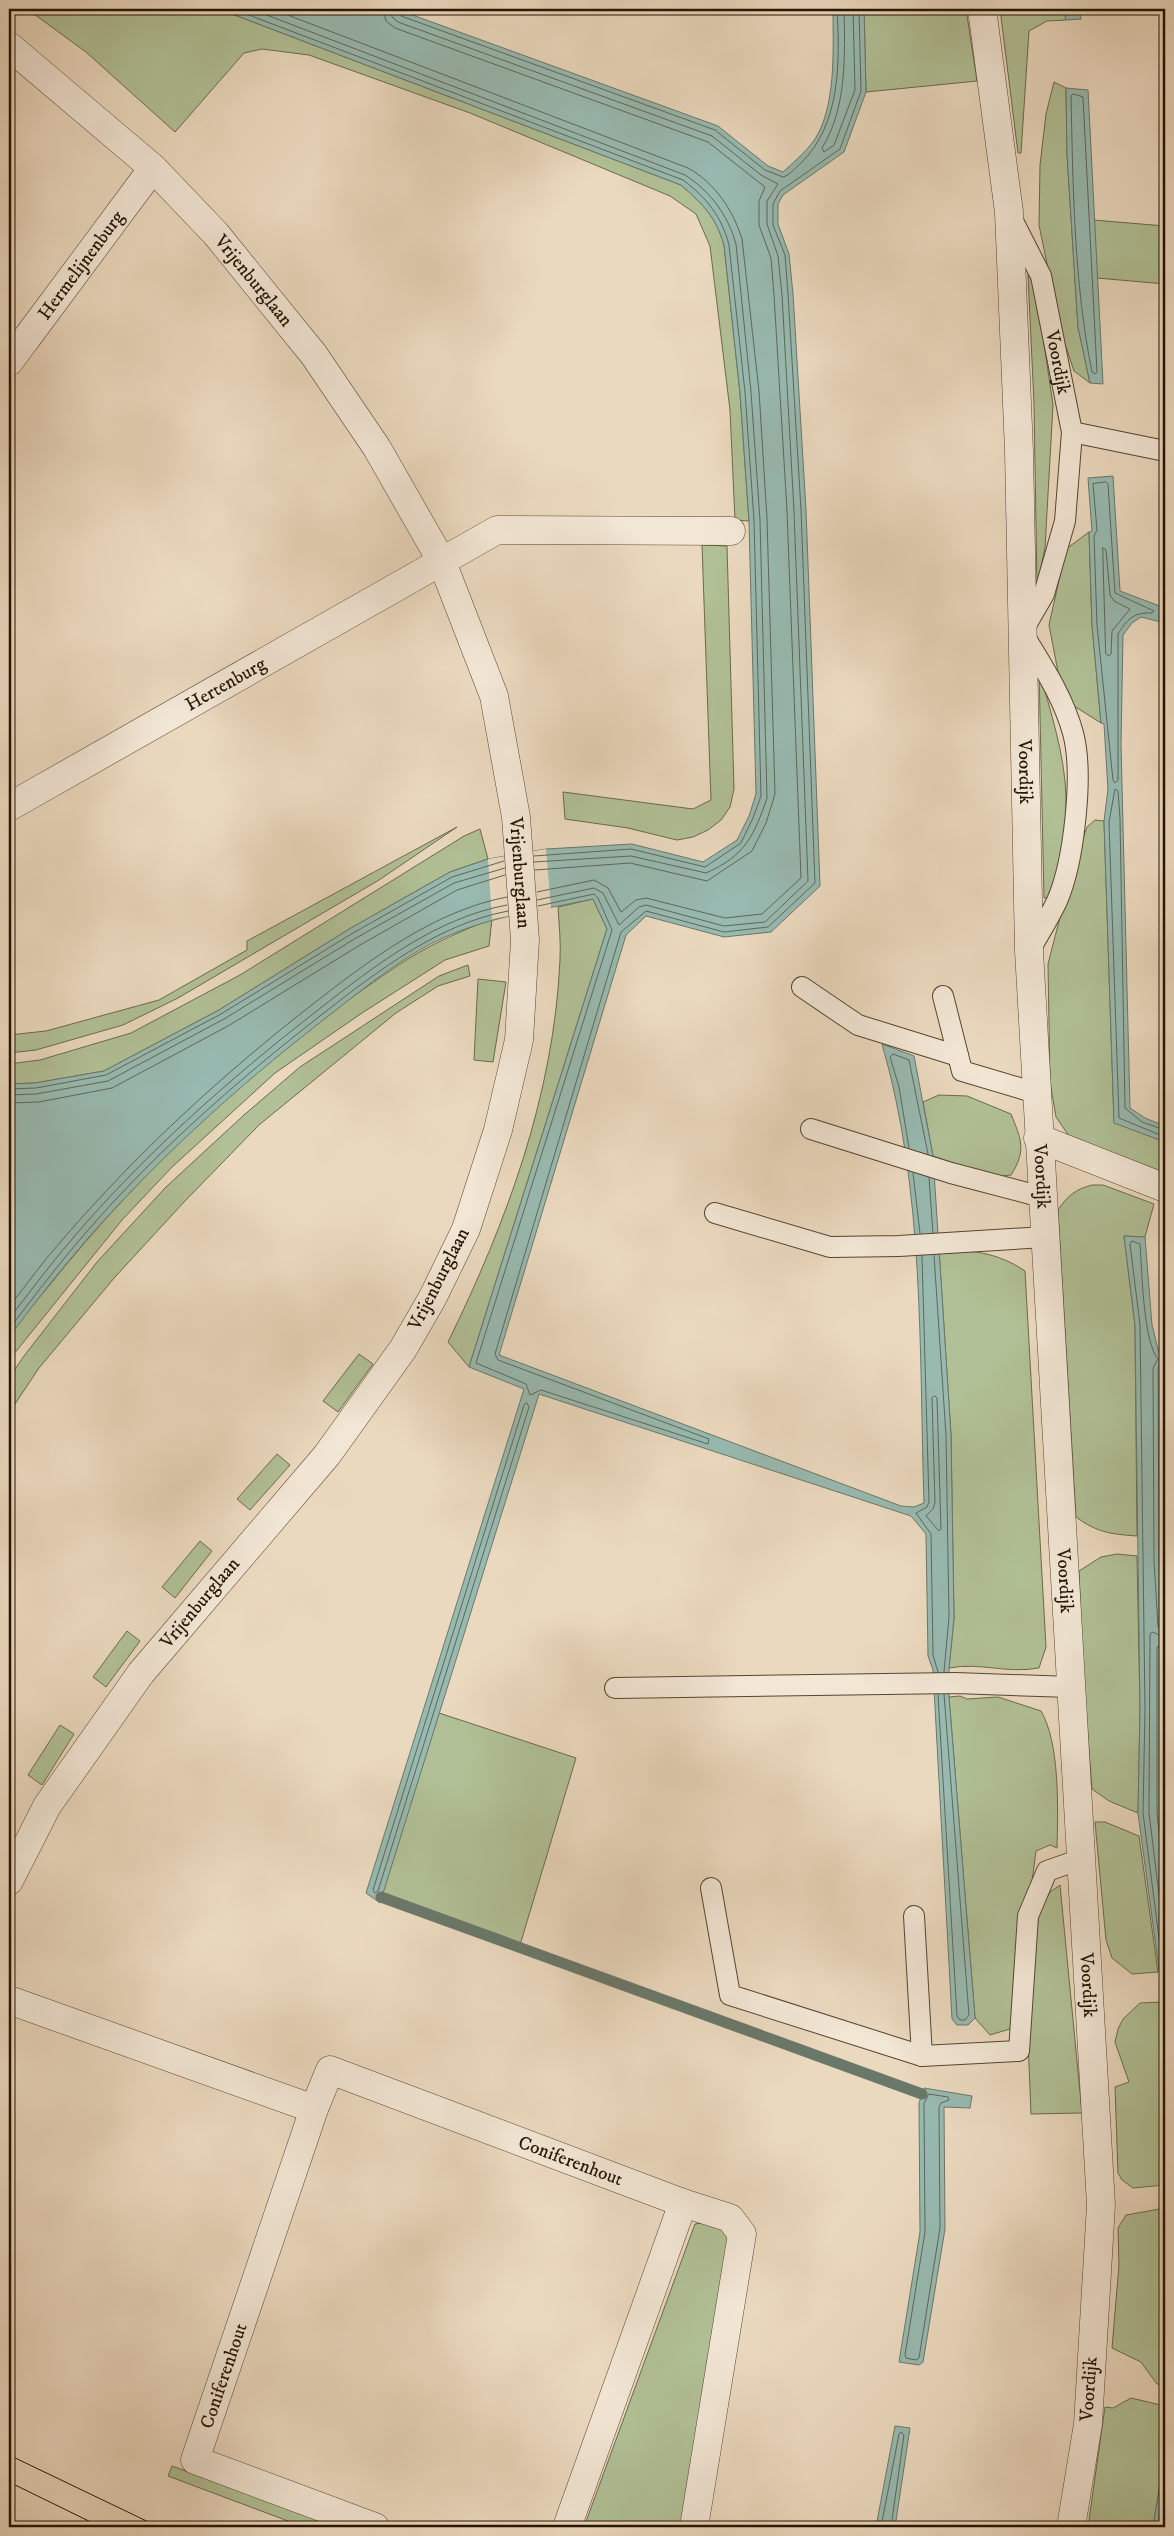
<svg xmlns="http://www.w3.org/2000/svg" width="1174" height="2536" font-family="'IM FELL DW Pica',serif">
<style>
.green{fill:#b1c096;stroke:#6a6a4b}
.water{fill:#98bab1;stroke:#6a786a}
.pier{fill:#ebd9bf}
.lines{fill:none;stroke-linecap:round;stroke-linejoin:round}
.shore{stroke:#5e6758;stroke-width:1}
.stream{stroke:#6a786a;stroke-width:11}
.service-casing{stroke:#564530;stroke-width:22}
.pedestrian-casing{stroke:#564530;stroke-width:29}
.minor-casing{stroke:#564530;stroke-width:29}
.service{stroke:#f2e6d5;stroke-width:20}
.pedestrian{stroke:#f2e6d5;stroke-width:28}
.minor{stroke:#f2e6d5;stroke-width:28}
.tram{stroke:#241400;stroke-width:1}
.labels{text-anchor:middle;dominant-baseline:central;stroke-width:4;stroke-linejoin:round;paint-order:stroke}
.street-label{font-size:19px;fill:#241400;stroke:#f2e6d5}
</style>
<rect width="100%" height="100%" fill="#ebd9bf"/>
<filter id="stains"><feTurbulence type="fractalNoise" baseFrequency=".004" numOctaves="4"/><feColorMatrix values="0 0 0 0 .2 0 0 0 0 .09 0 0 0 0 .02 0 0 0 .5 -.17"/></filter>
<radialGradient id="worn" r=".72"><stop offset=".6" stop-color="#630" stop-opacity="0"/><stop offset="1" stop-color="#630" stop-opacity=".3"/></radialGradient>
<path class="green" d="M27,9H219L681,185C703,204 716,217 724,245L740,393L749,521L735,520L730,410L710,246L696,214L670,196L470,113L309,55L262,49L244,53L175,132L86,52Z
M864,9H966L977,81L866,92Z
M1000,9H1064L1066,20L1047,21L1029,31L1021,153H1018Z
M1054,82L1066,88L1067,154L1078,327L1090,383L1074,371L1061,332L1039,225L1040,165L1046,114Z
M1093,220L1165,226V284L1097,278Z
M1028,275L1033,282L1039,309L1053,405L1045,548L1037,586L1034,403Z
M1089,532L1092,625L1101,723L1074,706L1058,672L1049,625L1066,549Z
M702,545L727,546L734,789L730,807L721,820L708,830L693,837L677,840L628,828L565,819L563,792L693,809L711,800Z
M1039,669C1050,711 1065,754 1066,797C1067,830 1059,865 1053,897L1044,898Z
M1095,820L1104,821L1114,1122L1165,1142V1173L1069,1136L1056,1117L1050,1082L1048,964L1073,867L1087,827Z
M457,827L379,880L178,998L123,1025L36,1050L9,1053V1035L46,1031L159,1000L247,950V941Z
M480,829L488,859L450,872L351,928L219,1010L104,1071L35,1083L9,1084V1064L40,1060L131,1033L240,975L464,836Z
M593,899L607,929L469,1367L448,1342C507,1222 554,1094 560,960C561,942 559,924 558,907Z
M492,919L489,946L445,960L362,1013L275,1073L172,1167L122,1220L9,1360C9,1353 7,1343 9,1337C11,1329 41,1296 48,1287C146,1164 267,1053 397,966C427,946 458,932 492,919Z
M468,965L470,976L438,986L396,1013L259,1125L184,1202L115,1277L39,1368L9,1413V1378L24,1356L97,1262L166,1187L244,1115L300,1067L439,976Z
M478,979L506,982L493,1062L474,1060Z
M939,1095L967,1096L1011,1114C1021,1139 1027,1150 1011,1175L993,1177L933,1156L923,1102Z
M1092,1185H1103L1154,1204L1145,1237L1124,1236L1135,1325L1137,1536C1111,1534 1098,1533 1076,1517L1058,1210C1067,1196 1076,1189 1092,1185Z
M939,1250C971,1250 997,1252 1025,1271L1046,1647L1039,1668C1006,1674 981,1662 949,1668L954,1618L951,1435Z
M359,1354L373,1364L338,1412L323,1401Z
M277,1454L290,1465L250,1510L237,1499Z
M200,1541L212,1551L175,1598L162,1587Z
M1117,1554L1137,1556L1140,1710L1138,1813L1109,1801L1092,1789L1083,1672L1079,1571L1101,1557Z
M127,1631L140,1641L106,1687L93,1677Z
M960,1696L967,1699L998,1697L1041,1711C1060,1743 1058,1810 1057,1848L1050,1845L1036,1851L1013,2028L990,2035L975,2018L949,1697Z
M439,1713L576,1758L520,1945L382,1894Z
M60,1725L74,1734L42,1785L28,1775Z
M1095,1822H1105L1139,1836L1158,1972L1132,1974L1112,1958L1106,1940Z
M1060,1885L1082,2113L1031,2114L1027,2014L1039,1911L1050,1892Z
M1163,2002L1165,2014V2185L1133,2188L1122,2180L1118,2173L1115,2087L1129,2082L1115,2042L1118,2029L1123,2019L1140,2003Z
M1165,2208V2385L1157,2384L1141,2362L1112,2348L1119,2265L1118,2228L1126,2215Z
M708,2222L722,2227L729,2239L681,2527H584L695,2224Z
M1131,2398L1165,2406V2453L1153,2527H1088L1105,2407L1113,2408Z
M172,2466L340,2527H304L168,2476Z"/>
<path class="water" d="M219,9H396L718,126L768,166L783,172C796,160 811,148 819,132C836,97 833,47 833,9H864L866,92L844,152L783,195L778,204V224L789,254L793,294L806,510L820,886L771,932L724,937L646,916L626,935L499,1355L901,1506L914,1507L924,1503C919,1350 925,1192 882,1044L914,1056L933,1156L951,1435L954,1618L949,1668V1697L975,2018L968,2025H957L952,2019L933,1670L928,1656L926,1534L911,1516L539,1394L380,1903L366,1893L524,1389L469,1367L607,929L593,899C542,910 491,916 443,938C401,957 358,993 322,1021C233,1090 150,1166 77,1251C53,1279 31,1308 9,1337V1084L35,1083L104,1071L219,1010L351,928L450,872L488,859L546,849L632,844L703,862L737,840L749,816L756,794L749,521L740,393L724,245C716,217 703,204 681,185Z
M1064,9H1080L1081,19L1066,20Z
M1066,88L1088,90L1103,384L1090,383L1078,327L1067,154Z
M1113,476L1120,591L1165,608V623L1141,617L1132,623L1123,635L1121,744L1130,1108L1145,1118L1165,1126V1142L1114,1123L1104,821L1108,789L1104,724L1101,723L1092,625L1089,532L1092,531L1088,478Z
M1124,1236L1145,1237L1152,1325L1159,1353L1165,1355V1369L1158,1367L1159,1561L1164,1651L1165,2014L1138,1813L1140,1710L1135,1325Z
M924,2088L972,2096L970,2108L944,2107L945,2229L923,2362L919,2365L899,2362L920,2232L919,2103Z
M895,2426L910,2428L895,2527H876Z
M1165,2453V2527H1153Z"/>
<path class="pier" d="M546,849L551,908L492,919L488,859Z"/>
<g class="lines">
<path class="shore" d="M233,9L683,180C706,197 722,217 729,245L745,392L754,520L761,796L753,818L741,843L705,867L631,849L534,856
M251,9L685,175C710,191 728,215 736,244L751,392L760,520L767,798C754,836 745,856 706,873L631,856L534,862
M272,9L688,168C715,183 733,210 742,239L759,391L767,519L775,794L766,823L752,851L707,881L630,863L535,870
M383,9L386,21L395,28L708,142L765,187L759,201V225L771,258L774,295L787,511L801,878L762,914L725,918L646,898L636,900L621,912L608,888L594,880L537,892
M391,9L392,17L398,22L712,136L761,175L778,184L767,201V224L778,256L782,295L794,511L808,881L765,922L724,926L646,905L639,907L619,925L603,893L594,888L537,900
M397,9L401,16L715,130L765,170L783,177C790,175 795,168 801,163C841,124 840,61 837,9
M844,9C845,55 847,108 822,148L824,152L834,145L855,90L853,9
M1074,94L1083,97L1097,372L1095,374L1092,372C1074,284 1073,187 1071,96Z
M1106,482L1108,484L1115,593L1154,611L1152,613C1134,612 1127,619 1118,634V780L1115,783L1113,780L1097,625L1094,536L1097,530L1093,484Z
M1103,548L1106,550L1110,595L1114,601L1130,609L1112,631L1111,654L1109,656L1106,654Z
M538,906L594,894L598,898L612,930L476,1363L526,1384L530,1395L541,1390L708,1444L709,1439L498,1360L495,1354L621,932L646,911L724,932L768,927L815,883L801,510L788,294L785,255L773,225V204L780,191L840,149L861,91L859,9
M9,1089L36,1088L106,1075L221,1014L353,933L452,877L504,861
M9,1095L36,1094L108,1081L224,1019L356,938L454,883L505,868
M9,1103L39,1102L112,1088L228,1026L360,945L457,890L505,875
M1165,1130L1142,1122L1125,1108L1120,818L1118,791L1115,789L1109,822L1119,1118L1165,1137
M909,1148L899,1087L890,1057L893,1054L909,1060L928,1154
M913,1173L920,1233
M929,1178L933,1233
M934,1255L946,1435L949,1617L944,1672
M922,1256L929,1502L927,1507L916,1513L931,1534L933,1655L938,1672
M9,1307C27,1284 44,1260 63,1239C138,1152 223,1074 313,1004C371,959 434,911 507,897
M9,1319C28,1294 47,1269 67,1245C141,1157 228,1080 318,1010C374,966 436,918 507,905
M9,1329C30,1302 50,1275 72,1249C146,1160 234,1083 325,1012C379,970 439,924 508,911
M935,1396L937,1398L941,1529L939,1531L926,1516L933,1509L935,1503L932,1398Z
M527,1403L529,1407L378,1891L375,1893L373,1890L524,1405Z
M1165,1631L1161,1630L1158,1627L1154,1561L1153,1368L1158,1359C1143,1341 1142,1270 1140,1244L1132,1241L1130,1244L1140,1325L1145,1710L1143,1813L1165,1985
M1165,1638L1153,1632L1150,1634L1149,1813L1165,1943
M1165,1645L1157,1647V1813L1165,1887
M938,1695L957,2016L960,2020H965L969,2015L944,1694
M929,2094L948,2097L949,2100L941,2103L939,2107L940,2228L919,2358L916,2360L906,2358L905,2355L925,2232L924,2104Z
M881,2527L899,2434L901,2432L904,2435L891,2527"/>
<path class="stream" d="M381,1897L922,2094"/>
<g class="service-casing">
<g id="service">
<path id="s1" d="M1012,219L1041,276L1072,432L1065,521L1044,594L1022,632C1041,664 1063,696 1073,733C1084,774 1074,862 1057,901C1049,918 1039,934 1029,951"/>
<path d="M1072,432L1165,451"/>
<path d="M802,987L858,1025L958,1056"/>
<path d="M943,996L962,1071L1036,1093"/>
<path d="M811,1129L951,1173L1042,1197"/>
<path d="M715,1213L830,1247L899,1246L1044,1237"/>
<path d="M615,1688L955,1683L1070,1687"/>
<path d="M711,1888L730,1995L922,2056L1019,2051L1028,1916L1047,1871L1081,1859"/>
<path d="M914,1916L922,2056"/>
</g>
</g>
<g class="pedestrian-casing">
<g id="pedestrian">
<path id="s2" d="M26,339L153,168"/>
</g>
</g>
<g class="minor-casing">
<g id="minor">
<path id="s3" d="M982,9L1009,212L1019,451L1029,951L1101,2205L1088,2424L1071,2527"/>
<path id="s4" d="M9,46L153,168L216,234L314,355L377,448L442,562L494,696L516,817L525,940L519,1040L498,1130L466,1229L433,1297L403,1349L327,1455L141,1673L47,1806L9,1881"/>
<path d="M9,362L26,339"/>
<path id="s5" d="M9,807L497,530L731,531"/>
<path d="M1038,1138L1165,1188"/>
<path d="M9,2000L314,2109"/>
<path id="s6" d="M375,2527L195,2460L314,2109L330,2070L683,2203L730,2218L742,2234L694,2527"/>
<path d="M567,2527L683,2203"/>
</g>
</g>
<use href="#service" class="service"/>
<use href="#pedestrian" class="pedestrian"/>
<use href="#minor" class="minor"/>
<path class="tram" d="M9,2455L159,2527
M9,2482L101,2527"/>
</g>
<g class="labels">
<g class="street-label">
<text stroke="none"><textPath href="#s2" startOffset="92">Hermelijnenburg</textPath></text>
<text stroke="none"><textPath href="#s4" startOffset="340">Vrijenburglaan</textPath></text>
<text stroke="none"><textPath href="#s1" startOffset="152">Voordijk</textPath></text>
<text stroke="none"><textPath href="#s5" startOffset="249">Hertenburg</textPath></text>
<text stroke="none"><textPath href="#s3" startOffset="765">Voordijk</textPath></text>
<text stroke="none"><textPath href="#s4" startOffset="1002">Vrijenburglaan</textPath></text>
<text stroke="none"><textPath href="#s3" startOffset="1170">Voordijk</textPath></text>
<text transform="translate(439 1279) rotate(-63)">Vrijenburglaan</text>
<text stroke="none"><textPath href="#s3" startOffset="1575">Voordijk</textPath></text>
<text transform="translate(200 1603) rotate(-50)">Vrijenburglaan</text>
<text stroke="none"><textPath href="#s3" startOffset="1980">Voordijk</textPath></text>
<text stroke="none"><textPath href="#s6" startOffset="862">Coniferenhout</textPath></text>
<text stroke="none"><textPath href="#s6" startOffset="281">Coniferenhout</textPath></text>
<text transform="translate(1089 2389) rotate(-86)">Voordijk</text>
</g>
</g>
<rect width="1174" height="2536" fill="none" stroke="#ebd9bf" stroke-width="30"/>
<rect x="10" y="10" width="1154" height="2516" fill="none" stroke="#241400" stroke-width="2.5"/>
<rect x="15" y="15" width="1144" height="2506" fill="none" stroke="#241400"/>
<rect width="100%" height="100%" filter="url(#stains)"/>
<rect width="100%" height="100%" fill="url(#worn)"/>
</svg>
